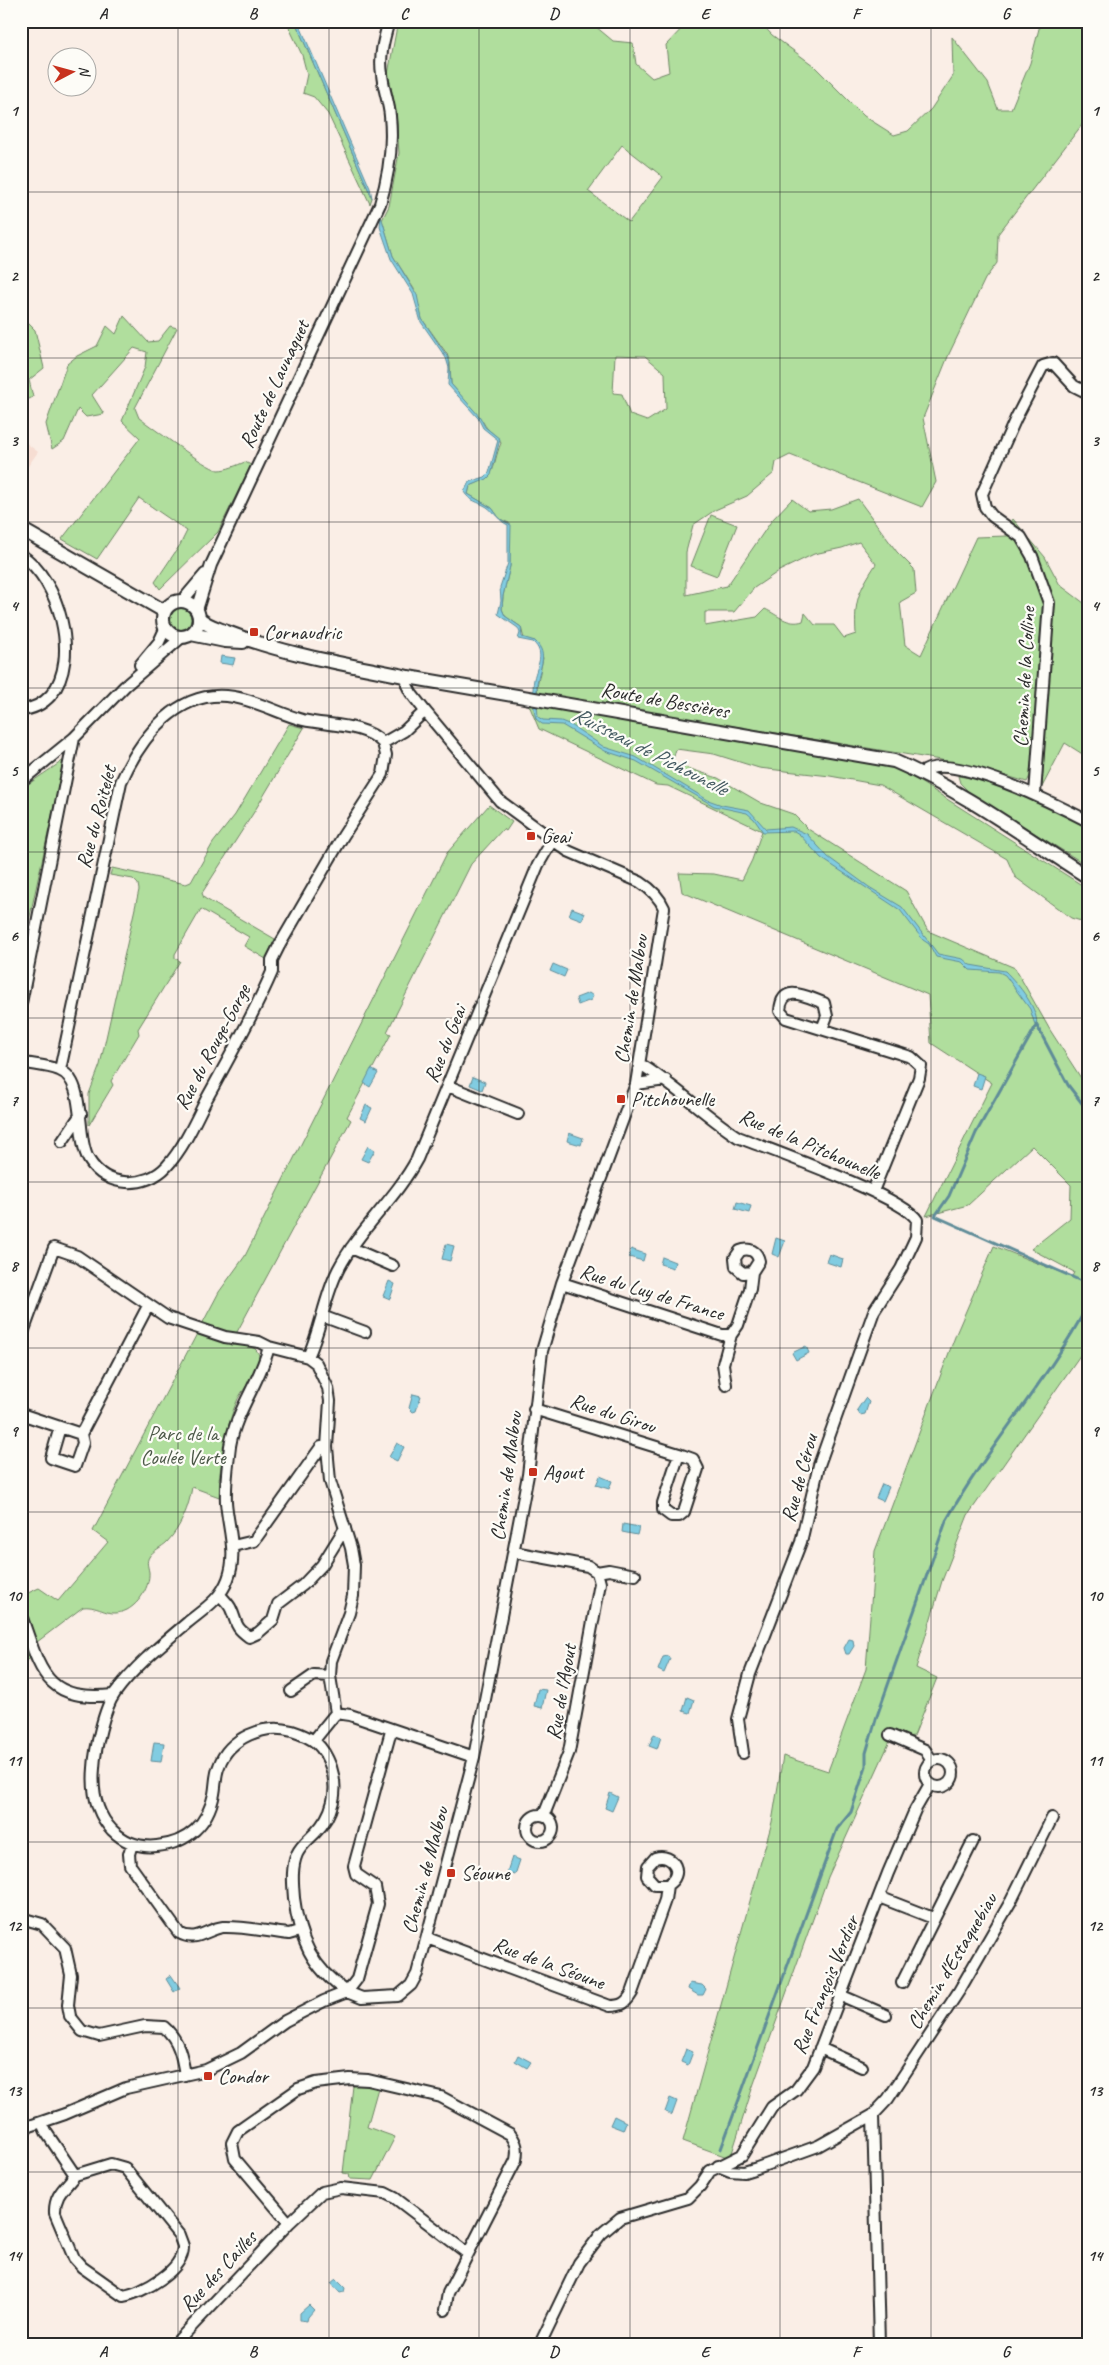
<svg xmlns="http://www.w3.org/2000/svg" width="1109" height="2365" font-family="Caveat,sans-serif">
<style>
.built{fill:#f6ddd2}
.green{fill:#b0de9d;stroke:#6e8464;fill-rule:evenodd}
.water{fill:#81cce1;stroke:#5f8c98}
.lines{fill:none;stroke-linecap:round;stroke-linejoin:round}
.stream{stroke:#5f8c98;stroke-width:3}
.minor-casing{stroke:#2b2b2b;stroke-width:14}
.major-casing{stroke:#2b2b2b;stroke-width:16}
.minor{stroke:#fdfcf7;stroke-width:10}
.major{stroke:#fdfcf7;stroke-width:12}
.grid{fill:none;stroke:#2b2b2b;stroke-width:1;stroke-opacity:0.55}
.poi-dot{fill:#c8321e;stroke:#fdfcf7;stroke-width:2}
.labels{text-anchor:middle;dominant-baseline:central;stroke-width:4.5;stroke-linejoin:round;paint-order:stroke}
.street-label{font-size:21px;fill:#2b2b2b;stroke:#fdfcf7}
.poi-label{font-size:21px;fill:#2b2b2b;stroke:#fdfcf7;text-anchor:start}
.park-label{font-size:21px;fill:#4c5848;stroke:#fdfcf7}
.water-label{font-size:22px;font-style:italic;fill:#455b62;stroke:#fdfcf7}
.neatline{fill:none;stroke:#2b2b2b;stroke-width:2}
.grid-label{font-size:16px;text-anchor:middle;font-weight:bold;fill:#2b2b2b}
</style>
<rect width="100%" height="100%" fill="#faeee6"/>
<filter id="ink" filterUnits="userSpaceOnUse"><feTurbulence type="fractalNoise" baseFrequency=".02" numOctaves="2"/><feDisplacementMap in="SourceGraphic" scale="10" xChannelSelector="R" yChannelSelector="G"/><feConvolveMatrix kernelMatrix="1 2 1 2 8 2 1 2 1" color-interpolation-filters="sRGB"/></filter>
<g filter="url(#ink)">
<path class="built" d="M21,439L38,452L21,476Z"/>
<path class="green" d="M286,21H295L372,198L370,204L328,114L314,97L303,93L307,74L302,55Z
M398,21H596L595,26L613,41L633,43L636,64L652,78L669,72L666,45L689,21H759L772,35L813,65L864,116L894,135L908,131L931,109L953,76L952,37L988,83L998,109H1011L1030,63L1041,21H1088V117L998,234L997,263L985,279L949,354L923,418L936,482L922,507L790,455L776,462L774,473L747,496L715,510L693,525L686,552V595L727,586L772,520L792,499L808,511L831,509L858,499L897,552L914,569L916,593L900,602L905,645L921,655L976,537L1007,536L1011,534L1027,554L1040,585L1046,618L1033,770L1027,782L965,764L538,694L537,687L543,658L535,641L524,639L521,627L505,616L502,609L503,596L510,566L509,523L500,519L492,508L468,494L470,486C500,474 490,469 501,443C496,434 487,431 483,422L451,384L450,363L447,354L422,319L414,289L393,256L382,220L389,206L399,153L396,112L388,74ZM622,145L663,177L629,222L588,191ZM615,355L645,356L665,373L666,409L647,421L630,415L622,394L613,393ZM859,542L876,564C858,592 854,601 856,634L844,638L834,625H815L805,613L803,621C788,626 778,615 765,609L757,617L705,626V612H734L754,588L779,571L814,554L842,548Z
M21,316L35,330L44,368L29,380L33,397L21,403Z
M124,316L148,342L158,341L170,326L177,328L135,408L139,418C152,427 206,468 218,470C227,470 237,465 245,462L251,465L218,532L160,589L155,582L180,545L187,531L139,498L97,559L62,539L140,438L122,421L145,367L147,352L134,348L92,395L104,414L86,417L78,409L64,441L52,449L46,424L67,364L77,356L97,346L107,326L116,334Z
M711,515L737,525L717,576L691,566Z
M1013,519L1045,557L1060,585L1088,606V761L1084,755L1065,743L1042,787L1053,604L1010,524Z
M169 619a11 11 0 1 1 22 0a11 11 0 1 1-22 0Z
M529,705L883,764L906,773L1088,889V923L1071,918L1015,877L1007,859L880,785L830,776L759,768L714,754L676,749L672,763L718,778L761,803L793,814L808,829L906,891L928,931L1015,968L1050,1030L1088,1089V1344L968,1515L942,1581L916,1668L937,1678L914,1736L891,1739L828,1877L752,2089L732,2153L727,2157L683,2141L772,1822L783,1756L828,1771L866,1669L875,1551L956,1334L994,1246L1072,1277L1074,1272L1031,1249L1070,1218L1071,1185L1032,1146L968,1205L926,1216L992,1083L931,1043L928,995L682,892L679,873L714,874L742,880L752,860L762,831L668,786L656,785L539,729Z
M289,724L304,728L254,812L202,893L204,898L275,939L266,959L244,946L249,937L201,909L175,954V958L180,961L138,1029L139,1034L111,1081L113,1085L89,1125V1094L100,1065L139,890L138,884L133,879L110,875L112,868L186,884L191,882L213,843L235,815Z
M64,760L21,957V789Z
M958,776L991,781L1035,798L1088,827V866L972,795L960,783Z
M489,805L512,822L506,831L503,829L471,864L387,1032L391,1034L347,1117L351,1120L230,1345C240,1347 256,1342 259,1356C263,1368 242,1389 237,1401C226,1426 223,1454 219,1480L222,1484V1498L192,1487C189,1507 181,1527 167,1542C162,1547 152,1551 149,1557C146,1562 148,1566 149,1572C150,1586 140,1603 127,1610C108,1619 100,1605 83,1607L37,1642L40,1651L21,1665V1603L28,1593L39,1588L58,1601L108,1542L93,1531L219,1292L245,1256L447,853Z
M366,2085L378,2088L367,2127L395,2137L373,2180L350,2179L349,2174L343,2173L353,2086Z"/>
<path class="water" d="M295,21H298L301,28L370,188L372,198Z
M381,216L393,256L417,295L422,319L449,359L451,384L480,417L485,427L500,439L491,475L487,479L470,486L468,494L492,508L500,519L511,525L510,566L503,596L502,609L505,616L521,627L522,637L535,641C550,655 538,669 537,685C537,695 537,707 538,717L543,720L561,721L571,725L604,747L636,757L708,800L722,805L749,810L766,829L791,827L807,834L828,857L869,887L902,907L938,954L963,959L970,965L1005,971C1017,983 1041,1010 1036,1028L1030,1009L1005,975L999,972L970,970L962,962L936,957L929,944L923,940L900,910L821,858L799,834L794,831L763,832L754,819L747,813L714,806L636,761L605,751L562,725L542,724L536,719C533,709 532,690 534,679C537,665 546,654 533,642L518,639L520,633L518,628L498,614L501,601L500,587L508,563V525C499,521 495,513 487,507C479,502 469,501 464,492L469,482L485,477L489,473L498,440L483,428L478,418L448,385L449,368L446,358L421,322L413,294L391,259L380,227Z
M221,656L235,658L233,665L220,663Z
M572,908L585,913L582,920L569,915Z
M553,964L567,970L564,977L550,971Z
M589,993L593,996L591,1000L578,1005L576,998Z
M371,1069L378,1073L370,1087L364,1083Z
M977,1073L985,1076L981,1089L973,1086Z
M473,1077L485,1082L482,1090L470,1085Z
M366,1105L372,1108L366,1121L360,1118Z
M569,1133L583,1138L581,1145L567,1141Z
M368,1146L375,1150L368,1162L361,1159Z
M737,1202L751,1206L749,1213L735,1209Z
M776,1238L785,1241L779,1257L772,1254Z
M446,1244L454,1246L450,1261L442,1259Z
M631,1249L645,1254L643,1261L629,1257Z
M829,1254L843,1259L841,1267L826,1262Z
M662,1257L675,1262L673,1268L660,1264Z
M389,1281L395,1284L390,1299L383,1296Z
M806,1346L809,1353L796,1360L792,1353Z
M413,1394L421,1396L416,1411L413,1412L409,1408Z
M865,1398L869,1402L865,1414L860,1415L857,1410Z
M397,1443L404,1447L397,1461L389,1457Z
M600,1476L612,1481L609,1489L596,1485Z
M882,1484L889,1487L883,1501L876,1498Z
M623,1524L639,1527L637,1535L622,1532Z
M849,1639L853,1640L854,1646L849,1654H846L844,1648Z
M668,1656L670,1659L664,1673L658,1670L663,1657Z
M538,1689L546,1690L542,1708L534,1706Z
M687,1697L694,1700L690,1713L683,1711Z
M654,1734L661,1737L657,1749L649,1746Z
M154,1742L164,1743L161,1762L151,1761Z
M610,1793L618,1797L612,1811L605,1808Z
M512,1857L520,1860L515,1875L507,1872Z
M171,1975L180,1988L174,1992L166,1979Z
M690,1983L702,1985L706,1989L703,1995H698L688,1989Z
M686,2049L693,2052L688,2065L681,2062Z
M518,2055L531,2062L527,2068L515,2061Z
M670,2098L677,2101L672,2115L665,2112Z
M614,2116L626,2122L623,2130L610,2125Z
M336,2279L345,2288L344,2292L340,2293L331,2283Z
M309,2305L314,2310L308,2317L307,2321L300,2320V2313Z"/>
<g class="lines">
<path class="stream" d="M1036,1024L1068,1085L1088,1111
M1036,1026L976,1133L949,1196L935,1216L1088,1284
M721,2149L837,1829L851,1812L866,1766V1753L877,1716L946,1521C988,1446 1047,1382 1088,1305"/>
<g class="minor-casing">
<path id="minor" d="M21,555C59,579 81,659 51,695C43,704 34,709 21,710
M183,600L205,574
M197,610L211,565L380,204C389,175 393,146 390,116C389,102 383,88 382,74C379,55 384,39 389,21
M140,665L159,642L165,629
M922,773C947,748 1061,807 1088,821
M21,781L74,738L125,686L182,637
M1035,794L1049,603L1032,556L1021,537L992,516L985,507L982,494L1016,418L1043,366L1053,363L1074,386L1088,393
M21,1003L74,738
M822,1029L827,1016L824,1003C807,997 782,982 780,1011L786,1018L911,1057L921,1066L919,1078L873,1191
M21,1062C33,1065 47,1065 59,1070C87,1080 75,1137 89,1160C106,1188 146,1189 167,1166C184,1147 195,1122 206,1100C229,1058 253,1016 272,972V960L279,946L343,836L383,774L386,755L383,743
M640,1064C675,1085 704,1115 738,1137C770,1150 904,1197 917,1220L916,1237L901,1269L874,1311L819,1465L801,1542L750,1674L738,1719L743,1753
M60,1070L121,782C141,737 179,687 234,697C258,701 280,714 303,720C329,726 364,723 383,743L404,731L425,711
M636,1084L666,1080
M448,1086L518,1114
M62,1142L81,1114
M351,1248L393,1266
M562,1283L722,1335H731L723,1364L726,1385
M322,1316L365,1332
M731,1335L738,1325L750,1289L752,1272L759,1261C757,1251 749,1247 740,1251L735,1258L736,1267L743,1273L752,1272
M21,1338L54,1248L77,1256L168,1318L225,1337L259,1342L269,1347L308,1357L316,1363L328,1388L330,1401L327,1447L330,1481L351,1548L354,1565L353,1596L349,1613L331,1661L330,1676L336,1713
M269,1347C260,1382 236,1410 230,1446C228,1465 225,1483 226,1502C228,1528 238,1554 228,1579C220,1600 204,1609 187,1623C161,1645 135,1666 115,1693C104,1708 95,1749 94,1768C92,1790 96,1813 112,1830C125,1843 139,1848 157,1846C188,1843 208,1824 214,1794C216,1784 215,1775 219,1766C229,1738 264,1723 292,1731C314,1738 323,1745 331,1767C339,1791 333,1815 315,1833C308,1840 301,1845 297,1854C291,1868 293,1884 294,1898C299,1939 312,1968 347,1992L357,1979L378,1904L375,1887L356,1874L354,1866L391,1731
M308,1357C321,1329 324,1298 338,1270C359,1229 395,1200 417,1159L538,865L552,841
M534,1409L679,1454L693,1459L698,1469L684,1512L679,1516H671L663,1510V1503L679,1454
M21,1414L81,1434L148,1306
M60,1427L51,1458L75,1466L83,1443L81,1434
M233,1546L254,1541L321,1447H327
M514,1552L588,1566L597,1572L600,1583L569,1752L544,1815
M597,1572L609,1570L635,1575
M221,1596C224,1600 229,1604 231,1609C238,1624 233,1625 249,1637L258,1633L273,1620L278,1604L303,1585L322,1565L345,1528
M21,1615C41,1671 44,1702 113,1695
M291,1691L314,1675L330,1676
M890,1735L925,1750L932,1761
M315,1739L336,1713L350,1715L474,1757
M925 1773a14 14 0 1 1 28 0a14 14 0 1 1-28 0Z
M527 1828a13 13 0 1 1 26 0a13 13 0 1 1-26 0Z
M132,1844L129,1854L130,1865L179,1933C197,1943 206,1929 223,1927C244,1926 268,1932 289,1934L299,1931
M879,1897L933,1918
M21,1918L42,1924L65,1948L71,1975L68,2005L70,2016L82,2031L99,2036L145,2026L164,2027C179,2040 182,2056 185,2075
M427,1938L610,2006C622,2006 626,2003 632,1993L665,1900L667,1885C685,1875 674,1852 655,1858L648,1866L647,1876L655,1885H667
M902,1983L973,1841
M840,1995L886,2015
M820,2048L862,2067
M873,2115L879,2344
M42,2123L46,2132L75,2175C65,2188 54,2195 55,2213L74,2258L82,2267L123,2296C143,2293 184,2270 183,2246C182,2243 180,2238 179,2235L125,2168L111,2164L75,2175
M21,2129L65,2114L126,2088L206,2070L241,2053L285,2021L324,2001L347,1992L362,1998L398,1996L411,1985L417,1974L474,1757L528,1475L542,1351L562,1283L636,1084L664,908C659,896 651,889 640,882L568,851L500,801L425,711L411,693L407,685L408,677
M718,2166L730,2171L744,2172L757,2168L818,2146L873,2115L888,2099L959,1991L1011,1901L1052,1818
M289,2223L235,2159L232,2143L238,2131L298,2089L316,2083L350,2079L368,2080L441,2097L510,2134C517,2143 518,2149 516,2160L448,2293L445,2310
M175,2344L289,2223L322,2192L341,2188L385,2193L395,2198L467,2253
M540,2344L579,2263L601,2234L620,2218L688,2198L700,2186L710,2171L742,2155L772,2107L796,2090L813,2067L888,1873L915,1810L930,1784"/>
</g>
<g class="major-casing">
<path id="major" d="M21,529L164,611
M163 619a18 18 0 1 1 36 0a18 18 0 1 1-36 0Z
M199,618C207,626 217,628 227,632C286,655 346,664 408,677L894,761C963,791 1025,837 1088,877
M191,634L225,641L243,642"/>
</g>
<use href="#minor" class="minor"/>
<use href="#major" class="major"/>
</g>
</g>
<path class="grid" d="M178,21V2344M329,21V2344M479,21V2344M630,21V2344M780,21V2344M931,21V2344M21,192H1088M21,358H1088M21,522H1088M21,688H1088M21,852H1088M21,1018H1088M21,1182H1088M21,1348H1088M21,1512H1088M21,1678H1088M21,1842H1088M21,2008H1088M21,2172H1088"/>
<g class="poi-dot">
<rect x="249" y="627" width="10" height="10" rx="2.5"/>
<rect x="526" y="831" width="10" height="10" rx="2.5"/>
<rect x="616" y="1094" width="10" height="10" rx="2.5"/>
<rect x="528" y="1467" width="10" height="10" rx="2.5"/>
<rect x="446" y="1868" width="10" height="10" rx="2.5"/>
<rect x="203" y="2071" width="10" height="10" rx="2.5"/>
</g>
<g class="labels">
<g class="street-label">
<text transform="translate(274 384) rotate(-65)">Route de Launaguet</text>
<text transform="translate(1024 677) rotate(-87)">Chemin de la Colline</text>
<text transform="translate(665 700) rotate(10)">Route de Bessières</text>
<text transform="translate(96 817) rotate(-75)">Rue du Roitelet</text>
<text transform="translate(631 999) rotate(-81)">Chemin de Malbou</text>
<text transform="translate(445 1044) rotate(-68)">Rue du Geai</text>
<text transform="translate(212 1047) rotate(-62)">Rue du Rouge-Gorge</text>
<text transform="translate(810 1144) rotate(23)">Rue de la Pitchounelle</text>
<text transform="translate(652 1292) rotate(17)">Rue du Luy de France</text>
<text transform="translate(613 1413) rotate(18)">Rue du Girou</text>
<text transform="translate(506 1476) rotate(-82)">Chemin de Malbou</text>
<text transform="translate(799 1478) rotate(-75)">Rue de Cérou</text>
<text transform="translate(561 1692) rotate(-80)">Rue de l'Agout</text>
<text transform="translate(425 1870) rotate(-75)">Chemin de Malbou</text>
<text transform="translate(952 1961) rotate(-59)">Chemin d'Estaquebiau</text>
<text transform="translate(549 1963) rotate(20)">Rue de la Séoune</text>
<text transform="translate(825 1985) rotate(-68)">Rue François Verdier</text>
<text transform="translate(218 2271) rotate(-47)">Rue des Cailles</text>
</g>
<g class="poi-label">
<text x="264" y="632">Cornaudric</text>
<text x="541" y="836">Geai</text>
<text x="631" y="1099">Pitchounelle</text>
<text x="543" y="1472">Agout</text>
<text x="461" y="1873">Séoune</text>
<text x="218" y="2076">Condor</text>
</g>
<g class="park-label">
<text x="183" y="1433">Parc de la<tspan x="183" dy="24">Coulée Verte</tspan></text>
</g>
<g class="water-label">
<text transform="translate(650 751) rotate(27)">Ruisseau de Pichounelle</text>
</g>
</g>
<rect width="1109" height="2365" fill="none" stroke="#fdfcf7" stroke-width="55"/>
<g transform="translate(72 72) rotate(84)"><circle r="24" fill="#fdfcf7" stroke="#a9a8a5"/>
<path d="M0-4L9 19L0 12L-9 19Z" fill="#c8321e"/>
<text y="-8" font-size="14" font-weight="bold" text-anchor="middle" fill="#2b2b2b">N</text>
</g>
<rect x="28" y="28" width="1054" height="2310" class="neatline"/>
<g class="grid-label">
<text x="103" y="19">A</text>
<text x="253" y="19">B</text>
<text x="404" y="19">C</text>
<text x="554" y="19">D</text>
<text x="705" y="19">E</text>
<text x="856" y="19">F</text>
<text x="1006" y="19">G</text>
<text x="14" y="116">1</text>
<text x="1095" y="116">1</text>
<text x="14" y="281">2</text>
<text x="1095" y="281">2</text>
<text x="14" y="446">3</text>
<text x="1095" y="446">3</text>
<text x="14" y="611">4</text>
<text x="1095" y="611">4</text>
<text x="14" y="776">5</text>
<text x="1095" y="776">5</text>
<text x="14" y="941">6</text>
<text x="1095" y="941">6</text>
<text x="14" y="1106">7</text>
<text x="1095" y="1106">7</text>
<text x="14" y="1271">8</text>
<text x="1095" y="1271">8</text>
<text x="14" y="1436">9</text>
<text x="1095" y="1436">9</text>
<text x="14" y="1601">10</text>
<text x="1095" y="1601">10</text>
<text x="14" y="1766">11</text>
<text x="1095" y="1766">11</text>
<text x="14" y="1931">12</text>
<text x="1095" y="1931">12</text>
<text x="14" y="2096">13</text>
<text x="1095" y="2096">13</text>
<text x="14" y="2261">14</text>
<text x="1095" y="2261">14</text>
<text x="103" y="2357">A</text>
<text x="253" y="2357">B</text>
<text x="404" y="2357">C</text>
<text x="554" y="2357">D</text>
<text x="705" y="2357">E</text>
<text x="856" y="2357">F</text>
<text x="1006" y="2357">G</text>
</g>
</svg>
